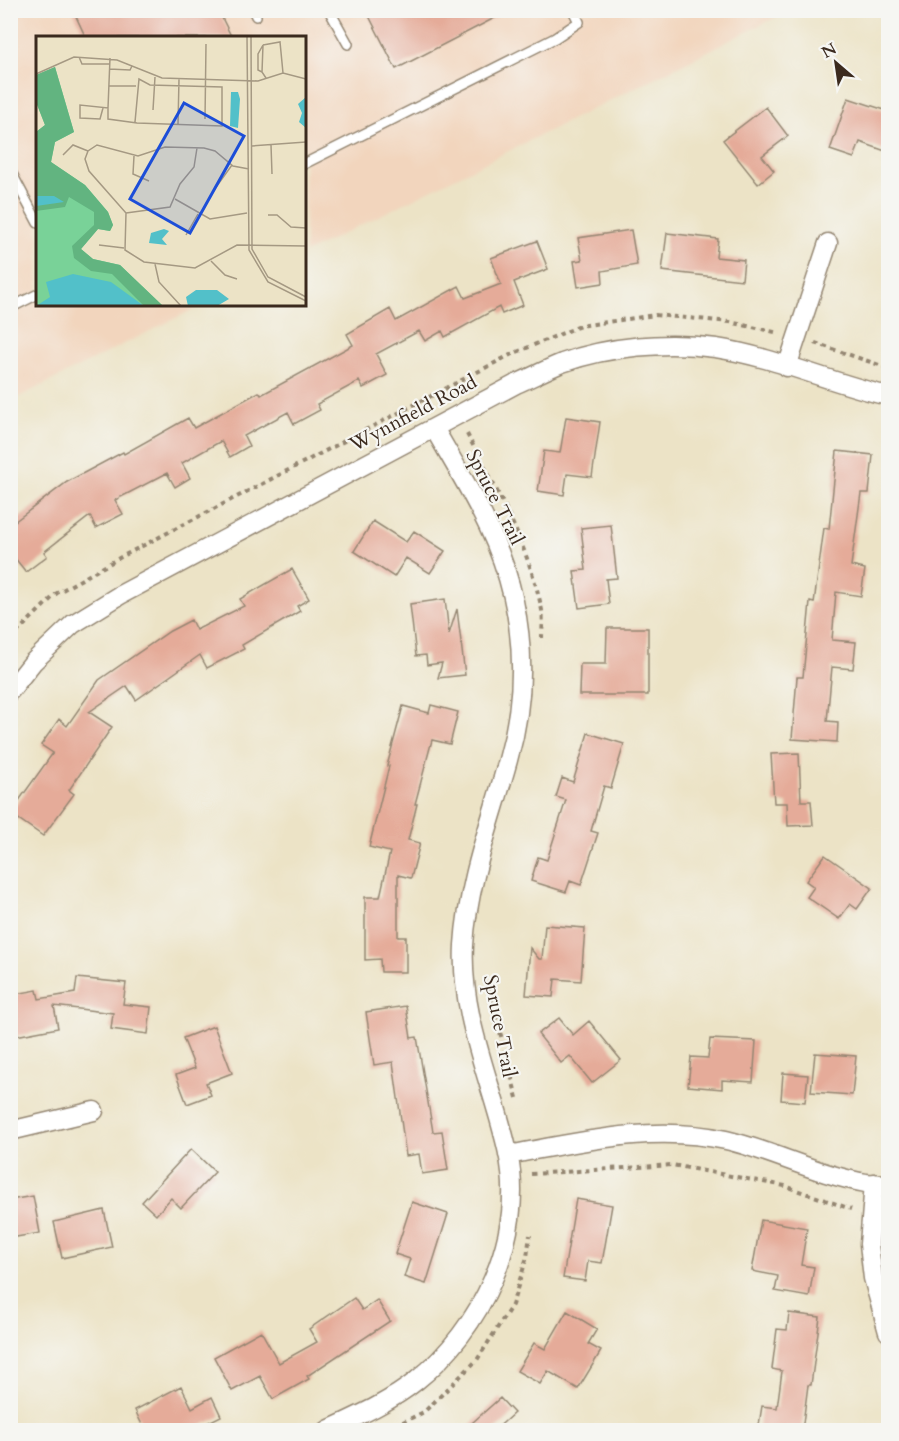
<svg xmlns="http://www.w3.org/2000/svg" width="899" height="1441" font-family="Cardo,serif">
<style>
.built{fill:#f2d5bd}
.building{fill:#e5ab99}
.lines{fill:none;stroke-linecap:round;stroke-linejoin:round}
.lane-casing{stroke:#948672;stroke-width:12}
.street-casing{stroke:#948672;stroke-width:21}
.path{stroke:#948672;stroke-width:4;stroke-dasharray:4.5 4.5;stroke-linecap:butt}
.lane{stroke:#fff;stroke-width:9}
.street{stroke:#fff;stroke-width:18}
.labels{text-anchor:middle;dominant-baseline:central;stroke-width:4.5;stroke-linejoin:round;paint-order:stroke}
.street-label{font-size:20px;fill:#3b2a1e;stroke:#f6f6f2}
.inset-road{fill:none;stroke:#a59983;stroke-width:1.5}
.view{fill:#1d4ed8;fill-opacity:0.15;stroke:#1d4ed8;stroke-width:3}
.inset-edge{fill:none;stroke:#3b2a1e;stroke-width:3}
</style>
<rect width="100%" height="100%" fill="#f6f6f2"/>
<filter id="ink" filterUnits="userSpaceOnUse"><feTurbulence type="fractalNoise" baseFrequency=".0167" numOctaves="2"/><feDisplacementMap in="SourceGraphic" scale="12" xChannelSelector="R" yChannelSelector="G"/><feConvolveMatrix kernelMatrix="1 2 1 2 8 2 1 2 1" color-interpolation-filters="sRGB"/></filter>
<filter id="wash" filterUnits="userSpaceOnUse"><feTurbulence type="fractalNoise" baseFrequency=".008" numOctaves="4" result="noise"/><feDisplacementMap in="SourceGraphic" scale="24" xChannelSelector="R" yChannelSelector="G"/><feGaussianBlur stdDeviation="1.35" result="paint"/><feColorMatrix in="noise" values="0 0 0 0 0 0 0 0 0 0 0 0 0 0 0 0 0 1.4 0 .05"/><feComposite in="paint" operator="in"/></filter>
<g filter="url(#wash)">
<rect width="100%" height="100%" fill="#ece3c6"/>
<path class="built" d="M11,11H788L305,253L304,38H38V304L202,305L11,401Z"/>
<g id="blocks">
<path class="building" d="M73,10H218L232,38H86Z
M366,10H510L396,69Z
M848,98L888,111V152L860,142L854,158L830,150Z
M766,107L788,136L762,156L774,171L758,184L723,140Z
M631,230L637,265L602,271L603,283L578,287L574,261L582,260L578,238Z
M667,233L718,239L716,257L744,260L742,280L662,271Z
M537,241L548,269L514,282L523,305L502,314L499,307L445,337L442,331L425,341L419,331L376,354L387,375L363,388L359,381L317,404L320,410L294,424L288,412L244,436L249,446L230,457L221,441L182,463L190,478L175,487L167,473L115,500L123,514L96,528L90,516L44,552L47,556L26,572L10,552V525L67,482L123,452L124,454L188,418L194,428L259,392L261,395L353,345L347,334L390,309L396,321L459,286L465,298L501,284L491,258Z
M566,417L600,422L592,477L567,474L564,495L538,491L544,451L560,453Z
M837,451L873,455L869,493H861L851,566L865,569L861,596L836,592L832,640L856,642L853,669L832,667L827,721L838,722L837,742L792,739L797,677H803L810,602L814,603L824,528L829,529Z
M373,521L406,542L414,531L445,551L430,573L406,558L394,577L354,551Z
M611,525L617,578L606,579L609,604L579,608L574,571L586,570L581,528Z
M292,569L309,599L297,606L300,611L242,645L244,649L207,668L200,655L136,700L127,686L89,712L112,727L69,790L74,794L43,836L10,813L53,753L41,745L59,719L67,726L99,680L170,631L191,620L196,630L244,606L240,599Z
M445,599L449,634L457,609L465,675L438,678L442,663L427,665L426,655L416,656L410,604Z
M607,628H648V695H579L580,664H606Z
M431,705L458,712L450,744L432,740L415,804H417L408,840L420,843L411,878L398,875V937H406V972H381L380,959L365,960V897H380L390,852L369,847L389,766H387L403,706L429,713Z
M588,733L624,744L611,788L604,786L591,831L598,833L581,885L570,881L566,892L531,881L538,857L547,860L566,800L556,797L562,778L573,782Z
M799,753L801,801H811L813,825L788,826L787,803H774L771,754Z
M825,855L872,888L857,909L850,904L839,919L807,897L814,887L806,881Z
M545,925L585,928L581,981L555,979L553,997L526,995L530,948L539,959H542Z
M77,978L126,983L123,1004L151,1007L148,1034L111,1029L113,1013L54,1006L58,1028L10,1037V995L37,990L39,999L75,993Z
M406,1006L411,1038L417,1037L433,1132L442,1131L448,1170L422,1174L419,1154L406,1156L393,1062L374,1065L366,1012Z
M559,1018L573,1035L589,1021L621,1060L592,1083L570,1056L561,1063L538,1034Z
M214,1026L232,1073L206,1083L211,1095L187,1104L176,1075L195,1068L183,1038Z
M710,1039L756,1041L753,1082L722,1080V1089L688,1086L691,1057L708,1058Z
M815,1053L856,1056L852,1095L811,1092Z
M783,1073L808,1075L805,1102L781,1100Z
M191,1149L215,1172L181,1208L171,1198L156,1215L142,1202Z
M33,1196L40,1233L10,1238V1200Z
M576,1199L612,1205L602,1263L588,1261L585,1281L563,1278Z
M412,1202L448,1214L426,1284L404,1277L410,1259L395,1254Z
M104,1210L112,1247L62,1258L54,1222Z
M761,1220L807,1228L801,1265L814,1267L809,1297L775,1291L778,1276L752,1271Z
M354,1298L362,1310L377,1300L390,1321L307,1376L309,1379L273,1399L260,1376L232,1391L214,1357L261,1331L279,1363L317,1342L309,1329Z
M567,1311L597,1329L588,1344L601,1351L578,1389L548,1371L540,1384L517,1371L534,1343L545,1349Z
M789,1313L820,1317L811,1385H808L802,1431H758L762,1406L777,1408L782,1371L772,1369L777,1329L787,1330Z
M181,1386L192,1408L212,1397L221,1416L193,1430L145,1431L135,1410Z
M500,1398L514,1413L494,1431H463Z"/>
</g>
</g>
<g filter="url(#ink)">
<use href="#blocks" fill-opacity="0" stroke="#948672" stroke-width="1.5"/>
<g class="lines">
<g class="lane-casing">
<path id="lane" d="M253,10L256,16
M329,10L348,44
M304,164L555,38L579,22L573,10
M10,170L38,223
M10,308L38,294"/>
</g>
<g class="street-casing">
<path id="street" d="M787,367L828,243
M10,691L33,662L73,624L120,595L516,384C532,377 547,369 562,363C609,346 667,341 716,348C775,357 831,383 888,396
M10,1131L94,1111
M508,1155C580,1142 653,1124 726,1140C773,1151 818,1175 866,1183C873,1184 881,1183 888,1184
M874,1183L869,1244L873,1278L888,1332
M328,1430C358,1416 390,1402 416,1381C481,1330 526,1236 508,1153C493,1084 460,1018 464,945C468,881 491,822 508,760C531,679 524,602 488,526C472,492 452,460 434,428"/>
</g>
<path class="path" d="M815,343L888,368
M467,434C496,489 528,545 541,606C544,616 542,628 542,638
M10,639L57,593L121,557L512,354L580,326L655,315L730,322L779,333
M489,989L517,1098
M531,1174L672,1165L785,1186L851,1209
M386,1430L424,1412L477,1360L512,1305L527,1257L530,1235"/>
<use href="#lane" class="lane"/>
<use href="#street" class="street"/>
</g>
</g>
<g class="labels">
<g class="street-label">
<text transform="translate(413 413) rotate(-28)">Wynnfield Road</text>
<text transform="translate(495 497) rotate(63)">Spruce Trail</text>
<text transform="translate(500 1026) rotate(79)">Spruce Trail</text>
</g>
</g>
<g transform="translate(36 36)">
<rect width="270" height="270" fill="#ece3c6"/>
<path d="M19,31L38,96L19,106L15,126L49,149L72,176L77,189L74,195L62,193L45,213L57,223L84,229L127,270H0V96L9,89L0,66V39Z" fill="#79d298"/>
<path d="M19,31L38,96L19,106L15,126L49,149L72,176L77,189L74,195L62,193L45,213L57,223L84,229L127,270H108L76,238L55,235L38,222L36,210L58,189V176L33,161L29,171L0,175V96L9,89L0,66V39Z" fill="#62b480"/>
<path d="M195,56H202L204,63L202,92L194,90ZM270,61V92L263,86L266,77L262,68ZM0,160H18L28,166L0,170ZM128,193L133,195L126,203L131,209L113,207L115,197ZM37,238L75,246L108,270H0L14,261L10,246ZM160,254H181L193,263L181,270H152L150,261Z" fill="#52c0c9"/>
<path class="inset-road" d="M211,0L213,214L232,246L270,265M215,0L216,213L232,241L270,261M227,9L244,6L247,37M43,21L46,28H74M73,33L94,34L96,30M226,36L222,34V18L227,9L226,36L230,42M0,38L38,21L81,24L126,42L222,45L247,37L270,43M73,50H100M67,72L64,83L44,82V69L72,72L74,22M72,72V83L101,87L186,90V51L114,49L103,43L99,86M117,74L119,41M169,83L170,8M142,88L143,43M235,109L236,138M216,110L270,106M27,119L37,109L52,115M98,120L97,138L113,145M213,133L197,130L179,115L168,112L129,111L102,120L61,109L52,115L49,123L53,135L90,177L89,214L108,226L159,232L201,209L270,210M178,154L196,129M139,163L174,183L211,177M90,177L134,171L144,148L158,131L161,112M232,179H241L255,191L270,192M150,199L162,178M63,209L88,212M175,225L189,239L201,243M119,228L123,246L145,270"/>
<path class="view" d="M148,67L208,100L154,197L94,163Z"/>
<rect width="270" height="270" class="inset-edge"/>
</g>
<rect width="899" height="1441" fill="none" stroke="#f6f6f2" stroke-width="36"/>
<g transform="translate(836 63) rotate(331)" stroke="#f6f6f2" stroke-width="4.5" paint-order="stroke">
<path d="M0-4.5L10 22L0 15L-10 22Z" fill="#3b2a1e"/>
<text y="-9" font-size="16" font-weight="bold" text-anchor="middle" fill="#3b2a1e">N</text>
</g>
</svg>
